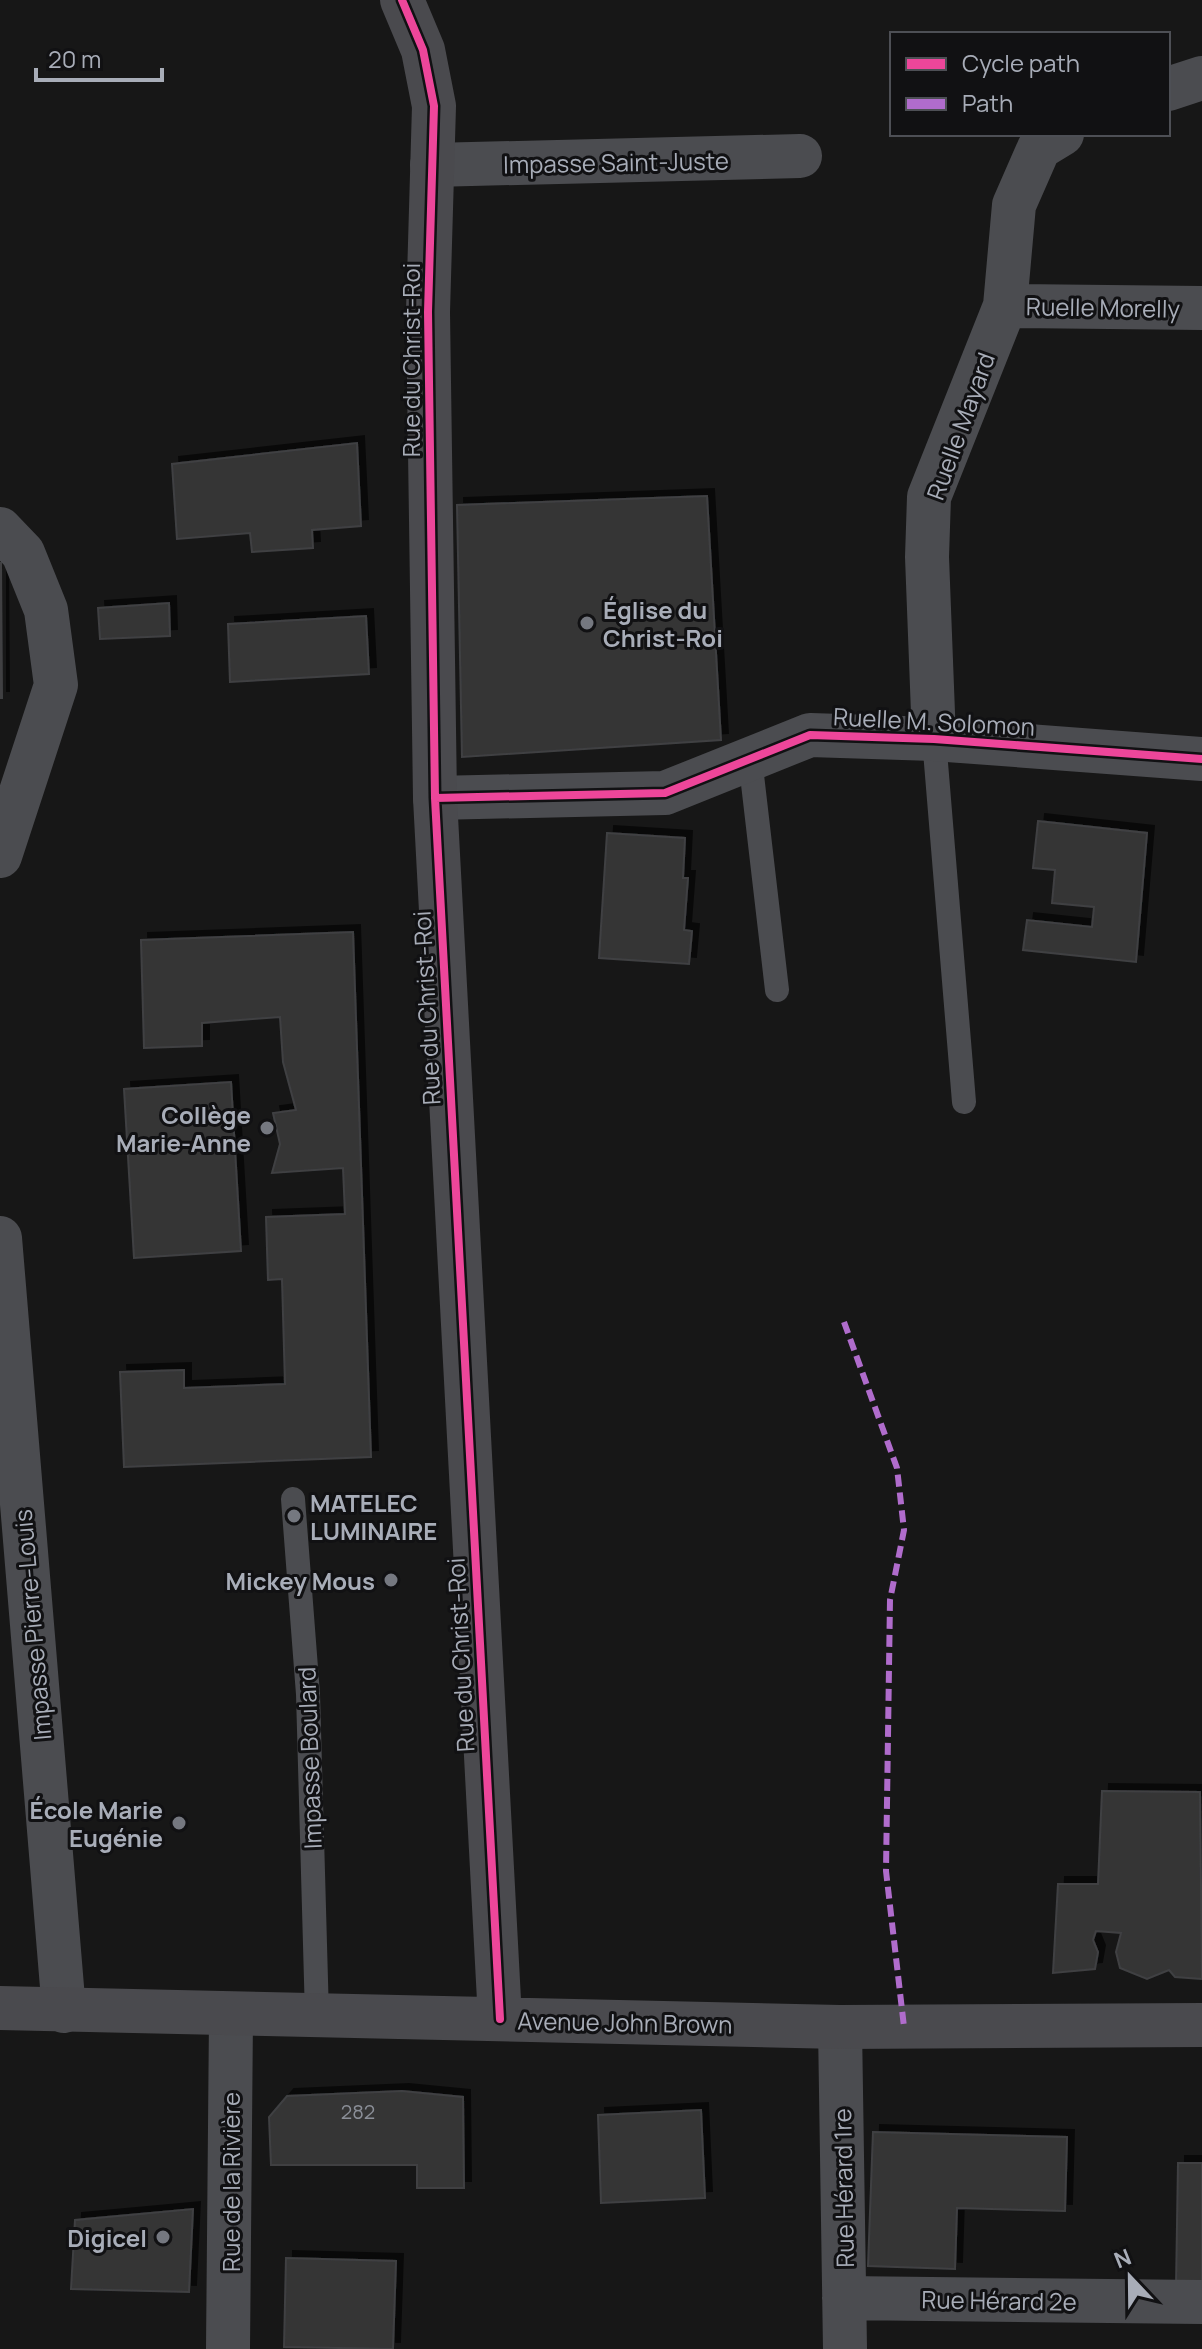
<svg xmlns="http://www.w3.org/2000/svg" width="1202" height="2349" font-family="Manrope,sans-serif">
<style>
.building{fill:#353536;stroke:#3f4043;stroke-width:2;filter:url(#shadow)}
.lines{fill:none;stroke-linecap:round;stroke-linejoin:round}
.lane{stroke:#4b4c50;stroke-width:24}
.street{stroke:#4b4c50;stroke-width:44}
.secondary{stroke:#4a4a4e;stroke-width:44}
.quiet{stroke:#b06ccc;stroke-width:6;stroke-dasharray:12 6;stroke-linecap:butt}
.cycleway-casing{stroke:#111113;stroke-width:13}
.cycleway{stroke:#ed469a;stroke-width:8}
.poi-dot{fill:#757880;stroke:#111113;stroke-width:3}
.labels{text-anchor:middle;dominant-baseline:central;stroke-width:6;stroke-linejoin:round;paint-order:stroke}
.number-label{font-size:20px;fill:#8b8f98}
.street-label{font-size:24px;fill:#a8adb8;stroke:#111113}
.poi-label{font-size:24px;font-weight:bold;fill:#a8adb8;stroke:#111113;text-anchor:end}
</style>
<defs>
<filter id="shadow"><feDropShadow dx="7" dy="-7" stdDeviation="0" flood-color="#0009"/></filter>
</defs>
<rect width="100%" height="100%" fill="#171717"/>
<path class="building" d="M357,443L361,526L312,530L313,548L252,552L250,533L177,539L172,464Z
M707,496L721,740L462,757L457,505Z
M0,563H1L2,698H0Z
M169,603L170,636L100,639L98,608Z
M366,616L369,674L230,682L228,624Z
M1038,821L1147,833L1136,962L1023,950L1027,920L1092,927L1094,907L1052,903L1055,870L1033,868Z
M607,833L685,838L683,878H688L684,930L692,931L689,964L599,958Z
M353,932L371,1457L124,1467L120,1372L184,1370V1388L285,1384L282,1279L268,1280L266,1217L345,1214L343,1168L272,1173L280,1144L273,1113L296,1110L283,1062L280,1017L202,1023V1046L144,1048L141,940Z
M231,1082L241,1251L134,1258L124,1089Z
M1102,1791L1200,1792L1202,1979L1175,1977L1169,1970L1147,1979L1120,1968L1116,1952L1121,1933L1096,1931L1093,1940L1098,1952L1095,1969L1053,1973L1058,1884H1098Z
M402,2091L463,2097L464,2188H417V2165H271L269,2117L287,2096Z
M701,2110L705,2198L601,2203L598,2115Z
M873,2132L1067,2137L1065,2211L957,2208L955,2269L868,2266Z
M1178,2163H1202V2288L1176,2287Z
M193,2209L189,2292L71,2289L75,2220Z
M286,2258L396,2261L393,2349L284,2347Z"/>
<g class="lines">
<path class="lane" d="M934,739L964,1102
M750,758L777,990
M293,1499L308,1694L317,2016"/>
<path class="street" d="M1168,89L1202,78
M432,165L800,156
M1005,306L1202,308
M0,529L23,553L46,610L56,685L0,856
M934,739L927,557L929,497L1005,306L1014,205L1039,148L1062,134
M435,798L665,793L810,735L934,739L1202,759
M0,1238L64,2011
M840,2027L845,2349
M844,2298L1202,2302
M228,2349L231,2016"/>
<path class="secondary" d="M402,0L423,50L434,106L428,312L435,798L500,2019
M0,2008L840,2027L1202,2025"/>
<path class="quiet" d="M844,1322L897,1468L904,1530L890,1600L886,1871L904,2027"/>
<g class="cycleway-casing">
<path id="cycleway" d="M402,0L423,50L434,106L428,312L435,798L500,2019
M435,798L665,793L810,735L934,739L1202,759"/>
</g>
<use href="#cycleway" class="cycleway"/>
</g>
<g class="poi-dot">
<circle cx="587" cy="623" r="8"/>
<circle cx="267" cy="1128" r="8"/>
<circle cx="294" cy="1516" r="8"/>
<circle cx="391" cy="1580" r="8"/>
<circle cx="179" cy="1823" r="8"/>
<circle cx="163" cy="2237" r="8"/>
</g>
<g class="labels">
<g class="number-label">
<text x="358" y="2111">282</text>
</g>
<g class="street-label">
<text transform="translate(616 162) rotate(-1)">Impasse Saint-Juste</text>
<text transform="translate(1103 307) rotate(1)">Ruelle Morelly</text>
<text transform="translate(410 360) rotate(-90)">Rue du Christ-Roi</text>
<text transform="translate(960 426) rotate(-70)">Ruelle Mayard</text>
<text transform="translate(934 721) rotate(3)">Ruelle M. Solomon</text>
<text transform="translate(426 1008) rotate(-93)">Rue du Christ-Roi</text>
<text transform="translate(32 1625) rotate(-95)">Impasse Pierre-Louis</text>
<text transform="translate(460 1655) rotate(-93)">Rue du Christ-Roi</text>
<text transform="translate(309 1758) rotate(-92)">Impasse Boulard</text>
<text transform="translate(625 2022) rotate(1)">Avenue John Brown</text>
<text transform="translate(230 2182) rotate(-90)">Rue de la Rivière</text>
<text transform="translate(843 2188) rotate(-91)">Rue Hérard 1re</text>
<text transform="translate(999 2300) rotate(1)">Rue Hérard 2e</text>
</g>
<g class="poi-label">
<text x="603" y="609" text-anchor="start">Église du<tspan x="603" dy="28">Christ-Roi</tspan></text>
<text x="251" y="1114">Collège<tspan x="251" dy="28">Marie-Anne</tspan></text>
<text x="310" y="1502" text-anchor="start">MATELEC<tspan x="310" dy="28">LUMINAIRE</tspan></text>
<text x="375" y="1580">Mickey Mous</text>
<text x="163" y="1809">École Marie<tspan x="163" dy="28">Eugénie</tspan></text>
<text x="147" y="2237">Digicel</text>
</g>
</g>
<rect x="890" y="32" width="280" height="104" fill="#111113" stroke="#4d4f55" stroke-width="2"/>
<rect x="906" y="58" width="40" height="12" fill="#ed469a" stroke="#4d4f55" stroke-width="2"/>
<text x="962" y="72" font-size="24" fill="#a8adb8">Cycle path</text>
<rect x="906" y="98" width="40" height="12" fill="#b06ccc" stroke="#4d4f55" stroke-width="2"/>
<text x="962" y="112" font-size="24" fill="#a8adb8">Path</text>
<g transform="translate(1130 2277) rotate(338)" stroke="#111113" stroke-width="6" paint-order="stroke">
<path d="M0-6L14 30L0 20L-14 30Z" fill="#a8adb8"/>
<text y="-12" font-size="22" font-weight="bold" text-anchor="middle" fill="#a8adb8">N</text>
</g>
<path d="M36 68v12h126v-12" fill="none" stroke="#a8adb8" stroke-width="4"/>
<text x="48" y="68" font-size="24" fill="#a8adb8" stroke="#111113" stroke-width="6" paint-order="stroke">20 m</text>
</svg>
